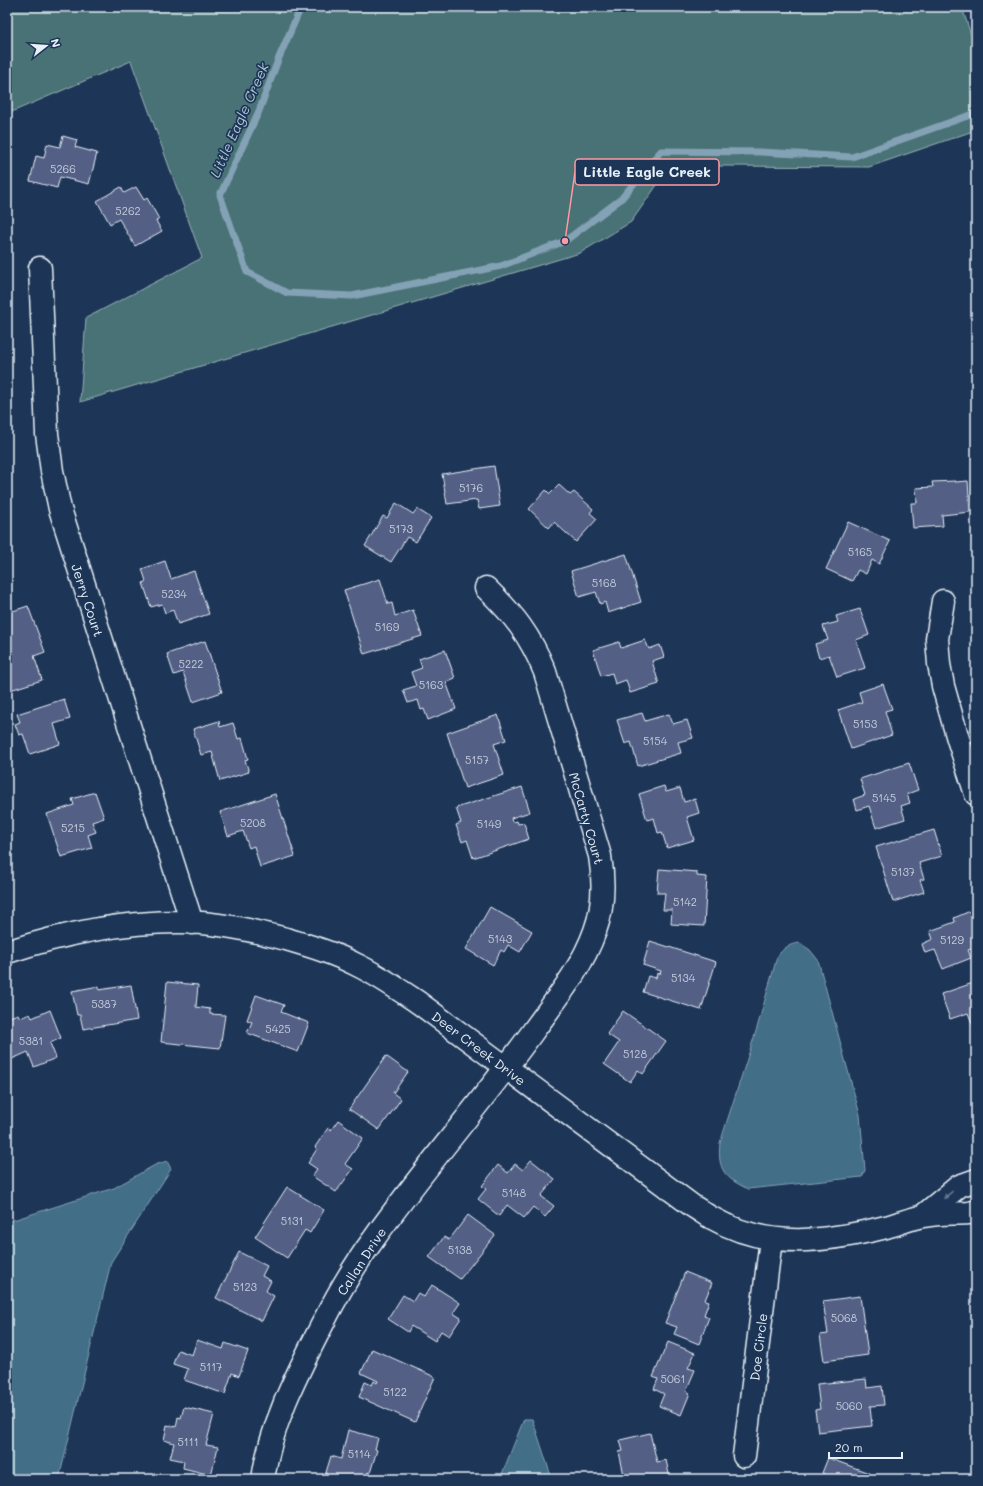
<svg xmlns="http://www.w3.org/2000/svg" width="983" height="1486" font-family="Mali,sans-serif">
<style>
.green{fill:#497276;stroke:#98b2b7}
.water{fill:#426e88;stroke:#84a2b5}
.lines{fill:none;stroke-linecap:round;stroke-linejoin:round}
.stream{stroke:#84a2b5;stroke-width:7}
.building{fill:#535e85;stroke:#e8f1f8}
.street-casing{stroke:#e8f1f8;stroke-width:25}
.street{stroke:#1d3557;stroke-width:22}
.oneway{fill:#64778f}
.labels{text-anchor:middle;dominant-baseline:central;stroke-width:3.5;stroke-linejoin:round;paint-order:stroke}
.number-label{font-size:11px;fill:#c3ccdb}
.street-label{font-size:13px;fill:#e8f1f8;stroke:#1d3557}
.water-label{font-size:14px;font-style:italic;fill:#aec3d1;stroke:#1d3557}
.leader{fill:none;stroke:#ff9aa2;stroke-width:1.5}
.callout-dot{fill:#ff9aa2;stroke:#1d3557;stroke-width:1.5}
.callout{fill:#1d3557;stroke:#ff9aa2;stroke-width:1.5}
.callout-label{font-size:14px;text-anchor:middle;font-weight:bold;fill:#e8f1f8}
</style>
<rect width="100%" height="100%" fill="#1d3557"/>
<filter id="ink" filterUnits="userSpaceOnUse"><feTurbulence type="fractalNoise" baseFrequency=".025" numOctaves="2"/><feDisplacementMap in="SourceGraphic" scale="8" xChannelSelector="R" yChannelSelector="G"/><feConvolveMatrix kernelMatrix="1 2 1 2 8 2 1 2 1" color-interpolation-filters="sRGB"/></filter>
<g filter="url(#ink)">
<path class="green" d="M7,7H962L976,51V130L869,167L722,166L669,168L631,222L580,253L80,402L86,318L202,258L131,61L7,114Z"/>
<path class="water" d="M800,943L810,950L818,960L860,1115L865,1170L862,1177L748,1189C725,1178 717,1170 720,1143L757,1028L777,957C783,948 789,944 800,943Z
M167,1161L171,1169L111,1262L59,1479H7V1222L114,1188L155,1165Z
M524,1419H532L537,1433L552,1479H500Z"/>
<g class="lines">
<path class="stream" d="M301,7L278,60L259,111L220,195L247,272L287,293L352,296L501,266L565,241L621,199L661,151L760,152L852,157L976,113"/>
</g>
<path class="building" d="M63,136L77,140L75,147L97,153L89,184L60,177L57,188L30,181L36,156L44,158L47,144L60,147Z
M121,187L124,193L136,187L144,200L147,198L159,219L156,221L162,231L135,246L119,219L110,224L97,201Z
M494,466L500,506L479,509L477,500L447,504L442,474Z
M955,481V482L968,481L970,512L942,515L943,526L913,528L911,503H917L916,488L933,487L932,482Z
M559,485L570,495L574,492L593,509L590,513L597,519L576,542L554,522L549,528L529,509L546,490L550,494Z
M396,503L413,514L417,509L431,518L416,542L407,537L391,562L365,546L383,516L387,518Z
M848,522L890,541L879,564L872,560L866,574L858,570L852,581L826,569Z
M626,554L641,602L608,613L605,602L600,604L596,592L579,597L571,571Z
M165,561L171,579L194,571L209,614L178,624L173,610L165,613L162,604L151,607L143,583L146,581L142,569Z
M380,579L388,604L392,603L395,616L413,610L422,636L364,654L344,590Z
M28,606L45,652L34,656L42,680L10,690L7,680V634L10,633L7,625V613Z
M860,609L869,635L856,640L865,668L837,677L829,655L819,658L815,644L828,640L823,626L838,622L836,616Z
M645,640L649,649L660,645L664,657L652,661L659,684L630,693L626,680L615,684L612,673L601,676L593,650L619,642L621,648Z
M205,641L222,692L193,702L183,672L174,675L167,654Z
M445,650L455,678L446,682L456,709L428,720L424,709L421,710L418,700L408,703L403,690L416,686L411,672L422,668L419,659Z
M883,684L892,709L885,711L892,735L851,749L838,710L862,702L859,692Z
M64,699L70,719L54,724L60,744L30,754L23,734L19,735L15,724L20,722L17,714Z
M642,713L645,721L669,714L673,724L687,720L693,738L678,742L681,753L638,766L631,742L625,744L617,720Z
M498,715L506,740L494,744L504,775L465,788L447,733Z
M219,721L220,727L233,723L238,739L242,738L248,759L245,760L249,772L220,781L212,752L201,755L193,729Z
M909,763L918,790L907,794L910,803L901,806L905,819L876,828L869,806L857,810L854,799L865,795L860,779Z
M664,786L666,792L680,788L684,802L695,799L699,813L687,817L694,840L667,848L662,832L658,833L654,818L647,820L639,794Z
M522,787L530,812L511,818L512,822L517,821L518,824L524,823L529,839L473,858L467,840L462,842L456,825L461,823L456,808Z
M95,792L104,818L92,822L96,832L88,835L92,848L61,857L47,814L74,805L72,799Z
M275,794L295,856L260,867L254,846L249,848L243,831L228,836L220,812Z
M934,830L942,856L919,863L924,879L920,880L924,892L893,902L876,847Z
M659,869L697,872V876L707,877L704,926L671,924L672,910H663L665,893H657Z
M490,907L532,931L520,952L508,945L504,952L501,950L493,965L466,949Z
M975,909L976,938L971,940L974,948L968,950L971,958L943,969L935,950L925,953L922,944L933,939L930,931L955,922L954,918Z
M650,941L716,962L701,1010L643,992L648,976L656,978L657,973L660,974L661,971L643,965Z
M167,982L198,985L196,1007L210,1009V1014L225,1015L220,1048L161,1042Z
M976,982V1043L973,1034L976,1033L968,1013L950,1019L941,994Z
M131,985L137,1020L83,1029L80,1015H77L72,991L99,986V990Z
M256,995L284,1005L281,1012L309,1023L298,1052L247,1033L252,1022L247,1020Z
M50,1010L61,1038L50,1043L56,1058L34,1067L28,1052L12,1059L7,1048V1018L18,1014L20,1018L30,1014L32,1018Z
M623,1011L666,1041L643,1074L638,1070L630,1082L604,1064L619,1042L607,1034Z
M386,1056L408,1072L393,1093L401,1099L379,1130L349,1109Z
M338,1120L363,1138L345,1164L353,1169L336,1192L312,1176L317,1169L308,1163L317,1149L315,1147L328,1128L331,1130Z
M531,1160L555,1179L541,1196L554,1206L545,1217L533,1207L524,1218L507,1205L499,1216L478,1199L486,1189L482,1186L498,1165L508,1173L515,1164L523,1170Z
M287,1187L324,1210L310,1233L305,1230L287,1258L255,1237Z
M468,1215L495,1235L460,1279L429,1257L444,1237L449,1240Z
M239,1252L267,1266L262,1276L271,1281L266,1291L274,1296L262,1321L216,1298Z
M685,1272L712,1283L705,1300L709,1301L704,1315L709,1317L699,1344L674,1334L677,1327L665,1323Z
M432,1285L460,1303L453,1313L461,1318L449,1336L441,1331L435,1341L411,1326L408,1332L388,1319L403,1295L413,1301L418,1293L424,1297Z
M860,1296L868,1355L824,1361L820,1335L828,1334L823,1301Z
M197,1340L223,1349L225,1343L248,1351L239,1376L232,1373L225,1394L184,1380L188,1369L173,1364L178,1350L192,1355Z
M668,1342L695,1353L688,1368L695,1370L686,1391L690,1393L681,1415L659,1406L664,1394L654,1389L658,1379L653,1377Z
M372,1349L435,1377L415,1422L359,1397L365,1382L372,1385L374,1381L377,1383L378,1381L361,1373Z
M866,1379L867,1388L882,1386L884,1405L870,1406L872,1426L818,1432L815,1410L820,1409L817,1384Z
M184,1407L214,1414L206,1445L218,1447L211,1475L183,1468L184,1461L170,1458L174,1443L164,1440L167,1425L176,1427L178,1417L181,1418Z
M348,1430L378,1438L375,1449L377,1450L370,1473L368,1472L366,1479H324L331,1456L341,1459Z
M650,1433L657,1462L666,1460L670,1479H628L627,1474L624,1475L619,1452L623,1451L620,1440Z
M828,1458L869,1473L867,1479H824L826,1475L822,1473Z"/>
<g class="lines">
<g class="street-casing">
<path id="street" d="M40,268L47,434L52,471L60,509L192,923
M943,601L937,639L939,664L943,686L958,739L976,794
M7,952C62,934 121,922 179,922C215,922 251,930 286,939C310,946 334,953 357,965C378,975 398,989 419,1003L694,1207C700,1210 705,1215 712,1218C768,1250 826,1242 886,1227C898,1224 911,1218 924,1216C938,1213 954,1214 969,1213L976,1211
M924,1215L959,1186L976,1180
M744,1456L771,1239
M263,1479C271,1424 296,1376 321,1327C336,1297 353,1267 373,1240C424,1168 483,1101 534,1030C557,998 582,968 595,931C604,907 604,881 600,856L545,672C530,635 514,615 486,588"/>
</g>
<use href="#street" class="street"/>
</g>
<defs><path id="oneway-solid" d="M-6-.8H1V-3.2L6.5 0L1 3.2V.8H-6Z"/></defs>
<use class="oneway" href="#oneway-solid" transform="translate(948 1195) rotate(140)"/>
</g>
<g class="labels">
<g class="number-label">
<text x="63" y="168">5266</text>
<text x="128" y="210">5262</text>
<text x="471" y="487">5176</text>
<text x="401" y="528">5173</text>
<text x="860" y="551">5165</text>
<text x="604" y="582">5168</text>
<text x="174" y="593">5234</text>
<text x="387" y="626">5169</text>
<text x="191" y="663">5222</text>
<text x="431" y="684">5163</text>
<text x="865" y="723">5153</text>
<text x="655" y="740">5154</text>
<text x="477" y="759">5157</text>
<text x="884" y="797">5145</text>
<text x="253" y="822">5208</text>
<text x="489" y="823">5149</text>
<text x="73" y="827">5215</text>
<text x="903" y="871">5137</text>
<text x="685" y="901">5142</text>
<text x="500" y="938">5143</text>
<text x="952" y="939">5129</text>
<text x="683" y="977">5134</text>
<text x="104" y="1003">5387</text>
<text x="278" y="1028">5425</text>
<text x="31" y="1040">5381</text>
<text x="635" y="1053">5128</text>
<text x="514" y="1192">5148</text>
<text x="292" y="1220">5131</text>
<text x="460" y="1249">5138</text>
<text x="245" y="1286">5123</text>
<text x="844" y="1317">5068</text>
<text x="211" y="1366">5117</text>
<text x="673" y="1378">5061</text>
<text x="395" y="1391">5122</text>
<text x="849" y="1405">5060</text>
<text x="188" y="1441">5111</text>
<text x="359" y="1453">5114</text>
</g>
<g class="street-label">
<text transform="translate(88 600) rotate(72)">Jerry Court</text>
<text transform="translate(587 818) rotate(74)">McCarty Court</text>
<text transform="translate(479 1048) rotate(37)">Deer Creek Drive</text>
<text transform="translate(361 1261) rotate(-57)">Callan Drive</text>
<text transform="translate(758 1347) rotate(-83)">Doe Circle</text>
</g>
<g class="water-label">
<text transform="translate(239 120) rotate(-66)">Little Eagle Creek</text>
</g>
</g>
<path class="leader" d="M565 241L575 172"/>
<circle class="callout-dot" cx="565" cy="241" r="4"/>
<rect class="callout" x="575" y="159" width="144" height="26" rx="4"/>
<g class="callout-label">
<text x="647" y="177">Little Eagle Creek</text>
</g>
<rect width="983" height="1486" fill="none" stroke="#1d3557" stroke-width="24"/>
<rect x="12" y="12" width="959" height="1462" fill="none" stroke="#e8f1f8" stroke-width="1.5" filter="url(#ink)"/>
<g transform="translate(46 46) rotate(73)" stroke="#1d3557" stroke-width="3" paint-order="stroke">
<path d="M0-3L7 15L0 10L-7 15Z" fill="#e8f1f8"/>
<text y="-6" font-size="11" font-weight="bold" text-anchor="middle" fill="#e8f1f8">N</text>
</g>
<path d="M829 1452v6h73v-6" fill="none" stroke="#e8f1f8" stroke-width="2"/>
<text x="835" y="1452" font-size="12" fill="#e8f1f8" stroke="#1d3557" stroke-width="3" paint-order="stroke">20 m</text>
</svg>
